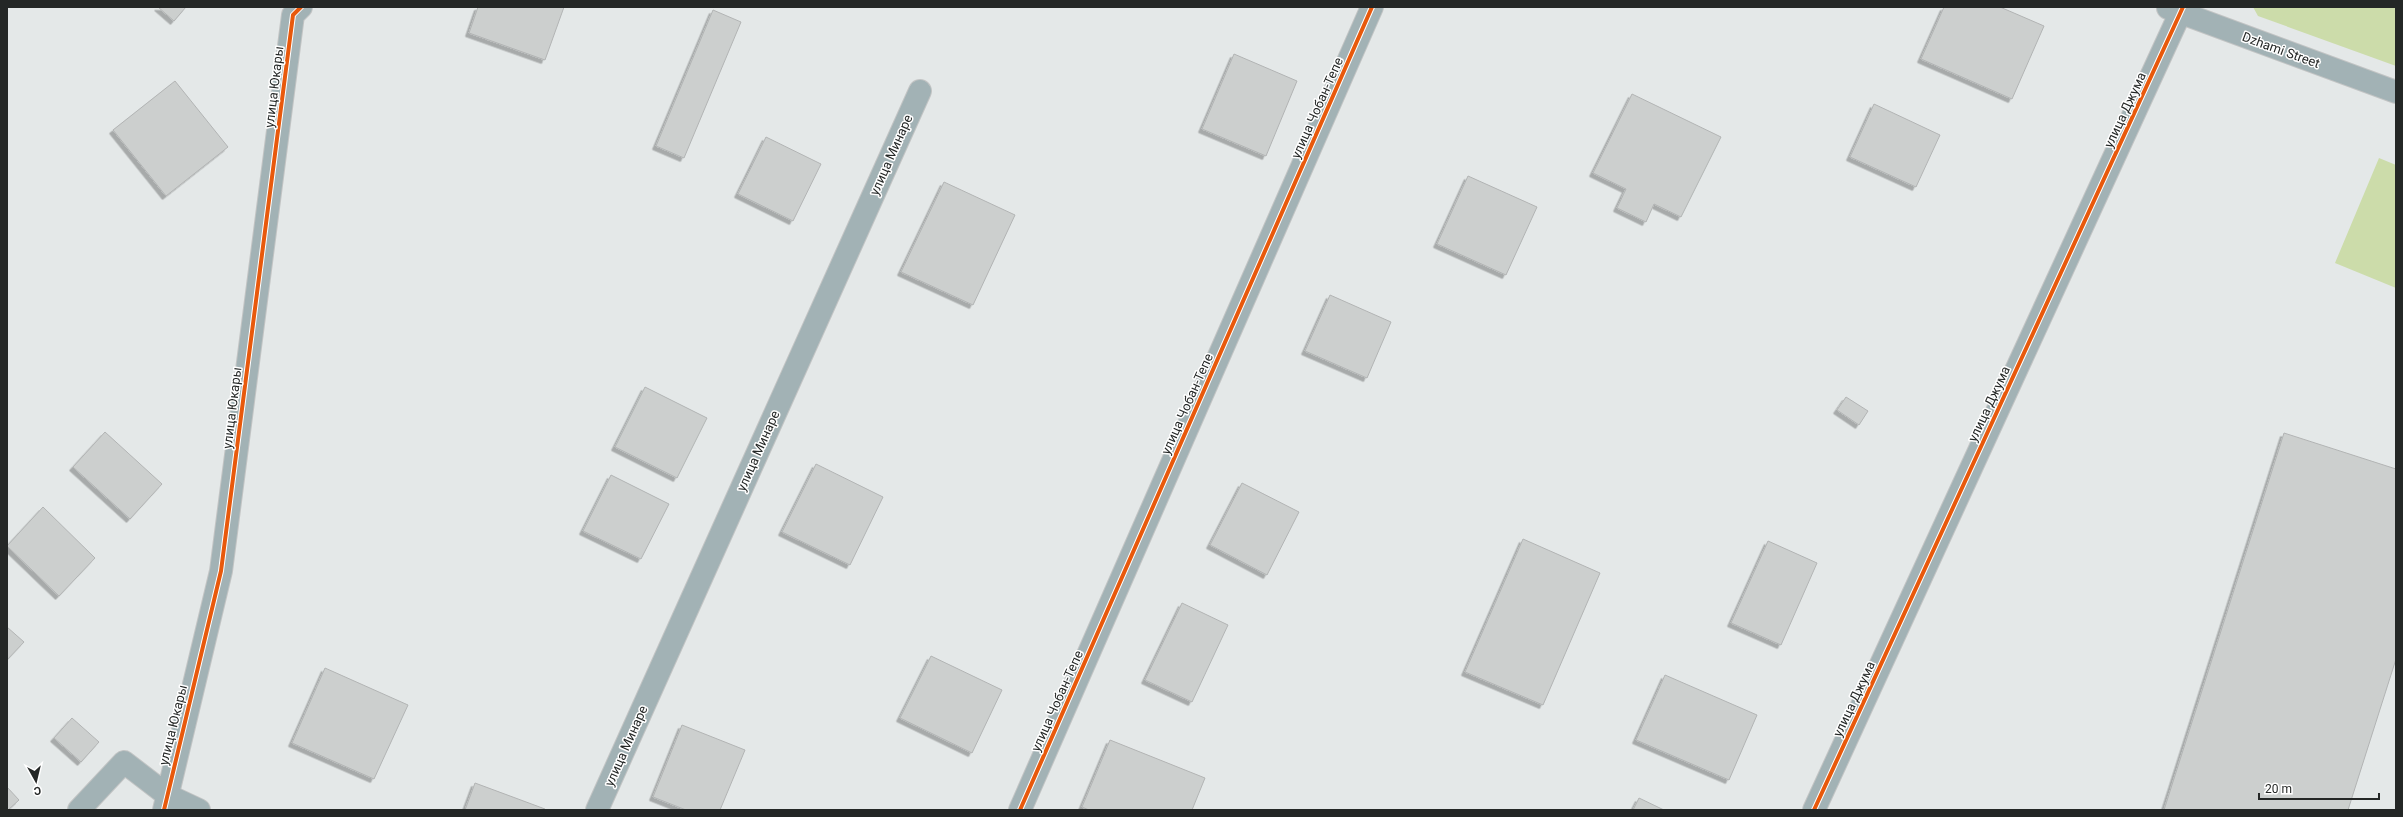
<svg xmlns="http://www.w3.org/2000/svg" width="2403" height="817" font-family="Roboto,sans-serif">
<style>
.green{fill:#ccdcaa}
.building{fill:#cccfce;stroke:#b2b4b4;filter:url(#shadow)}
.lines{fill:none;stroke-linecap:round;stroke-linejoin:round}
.street-casing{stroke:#c2c4c4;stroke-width:24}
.street{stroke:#a2b2b5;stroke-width:22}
.cycleway-casing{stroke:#fff;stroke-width:6}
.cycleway{stroke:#e8590c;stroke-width:4}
.labels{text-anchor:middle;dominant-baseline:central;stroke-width:3;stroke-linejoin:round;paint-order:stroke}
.street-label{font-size:13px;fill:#242726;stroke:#fff}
</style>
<defs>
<filter id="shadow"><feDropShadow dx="-3.5" dy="3.5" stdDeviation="0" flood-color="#0004"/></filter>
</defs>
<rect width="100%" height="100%" fill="#e4e8e8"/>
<path class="green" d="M2253,7H2396V66L2258,16Z
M2379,158L2396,165V288L2335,263Z"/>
<path class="building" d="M158,7H186L174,21Z
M478,7H564L545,60L469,33Z
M1944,7H2000L2044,26L2012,99L1921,59Z
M713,10L741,22L684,158L656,146Z
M1234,54L1297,81L1266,156L1202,129Z
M175,81L228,147L166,196L113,130Z
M1632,94L1721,137L1681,217L1654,204L1646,222L1617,208L1626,189L1593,173Z
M1874,104L1940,135L1916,187L1850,157Z
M766,137L821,164L793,221L738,194Z
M1468,176L1537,207L1506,275L1437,244Z
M944,182L1015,215L973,305L901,272Z
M1330,295L1391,322L1367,378L1305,351Z
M645,387L707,418L677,478L615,447Z
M1846,397L1868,411L1859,425L1837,410Z
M105,432L162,484L130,519L73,467Z
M2284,433L2396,469V659L2348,810H2164Z
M816,464L883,497L850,565L782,532Z
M611,475L669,504L641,559L583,531Z
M1242,483L1299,512L1267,575L1210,545Z
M43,507L95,558L59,596L7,546Z
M1523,539L1600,573L1543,705L1465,672Z
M1768,541L1817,563L1781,645L1731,623Z
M1182,603L1228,625L1192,702L1145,680Z
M7,627L24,642L7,660Z
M931,656L1002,690L972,753L900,718Z
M325,668L408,705L374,779L292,743Z
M1665,675L1757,715L1729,780L1636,740Z
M72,718L99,742L81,762L54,738Z
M682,725L745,750L720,810H686L653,797Z
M1110,740L1205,778L1192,810H1089L1082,807Z
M475,783L545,809V810H465Z
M7,787L19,800L8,810H7Z
M1639,798L1664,810H1633Z"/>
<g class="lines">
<g class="street-casing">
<path id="street" d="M2168,8L2396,92
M79,810L124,762L167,795L199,810
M164,810L221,571L293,15L301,7
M597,810L920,91
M1020,810L1372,7
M1814,810L2183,7"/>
</g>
<use href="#street" class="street"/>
<g class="cycleway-casing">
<path id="cycleway" d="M164,810L221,571L293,15L301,7
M1020,810L1372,7
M1814,810L2183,7"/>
</g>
<use href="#cycleway" class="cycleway"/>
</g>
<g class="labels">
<g class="street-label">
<text transform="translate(2281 50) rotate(20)">Dzhami Street</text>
<text transform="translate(274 87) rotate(-83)">улица Юкары</text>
<text transform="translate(1317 108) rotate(-66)">улица Чобан-Тепе</text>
<text transform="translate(2125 110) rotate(-65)">улица Джума</text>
<text transform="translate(891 155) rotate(-66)">улица Минаре</text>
<text transform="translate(1187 404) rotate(-66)">улица Чобан-Тепе</text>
<text transform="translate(1989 404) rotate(-65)">улица Джума</text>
<text transform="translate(232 408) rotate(-83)">улица Юкары</text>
<text transform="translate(758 451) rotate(-66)">улица Минаре</text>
<text transform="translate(1854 699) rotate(-65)">улица Джума</text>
<text transform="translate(1057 701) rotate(-66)">улица Чобан-Тепе</text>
<text transform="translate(173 725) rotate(-76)">улица Юкары</text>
<text transform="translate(626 746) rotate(-66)">улица Минаре</text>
</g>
</g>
<rect width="2403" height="817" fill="none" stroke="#242726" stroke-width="16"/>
<g transform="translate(36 781) rotate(172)" stroke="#ffffff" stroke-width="3" paint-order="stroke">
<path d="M0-3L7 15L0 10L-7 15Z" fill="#242726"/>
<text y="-6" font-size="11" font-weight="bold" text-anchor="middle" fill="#242726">С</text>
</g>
<path d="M2259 793v6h120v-6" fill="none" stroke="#242726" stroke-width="2"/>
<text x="2265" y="793" font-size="12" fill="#242726" stroke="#ffffff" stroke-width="3" paint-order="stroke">20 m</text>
</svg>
